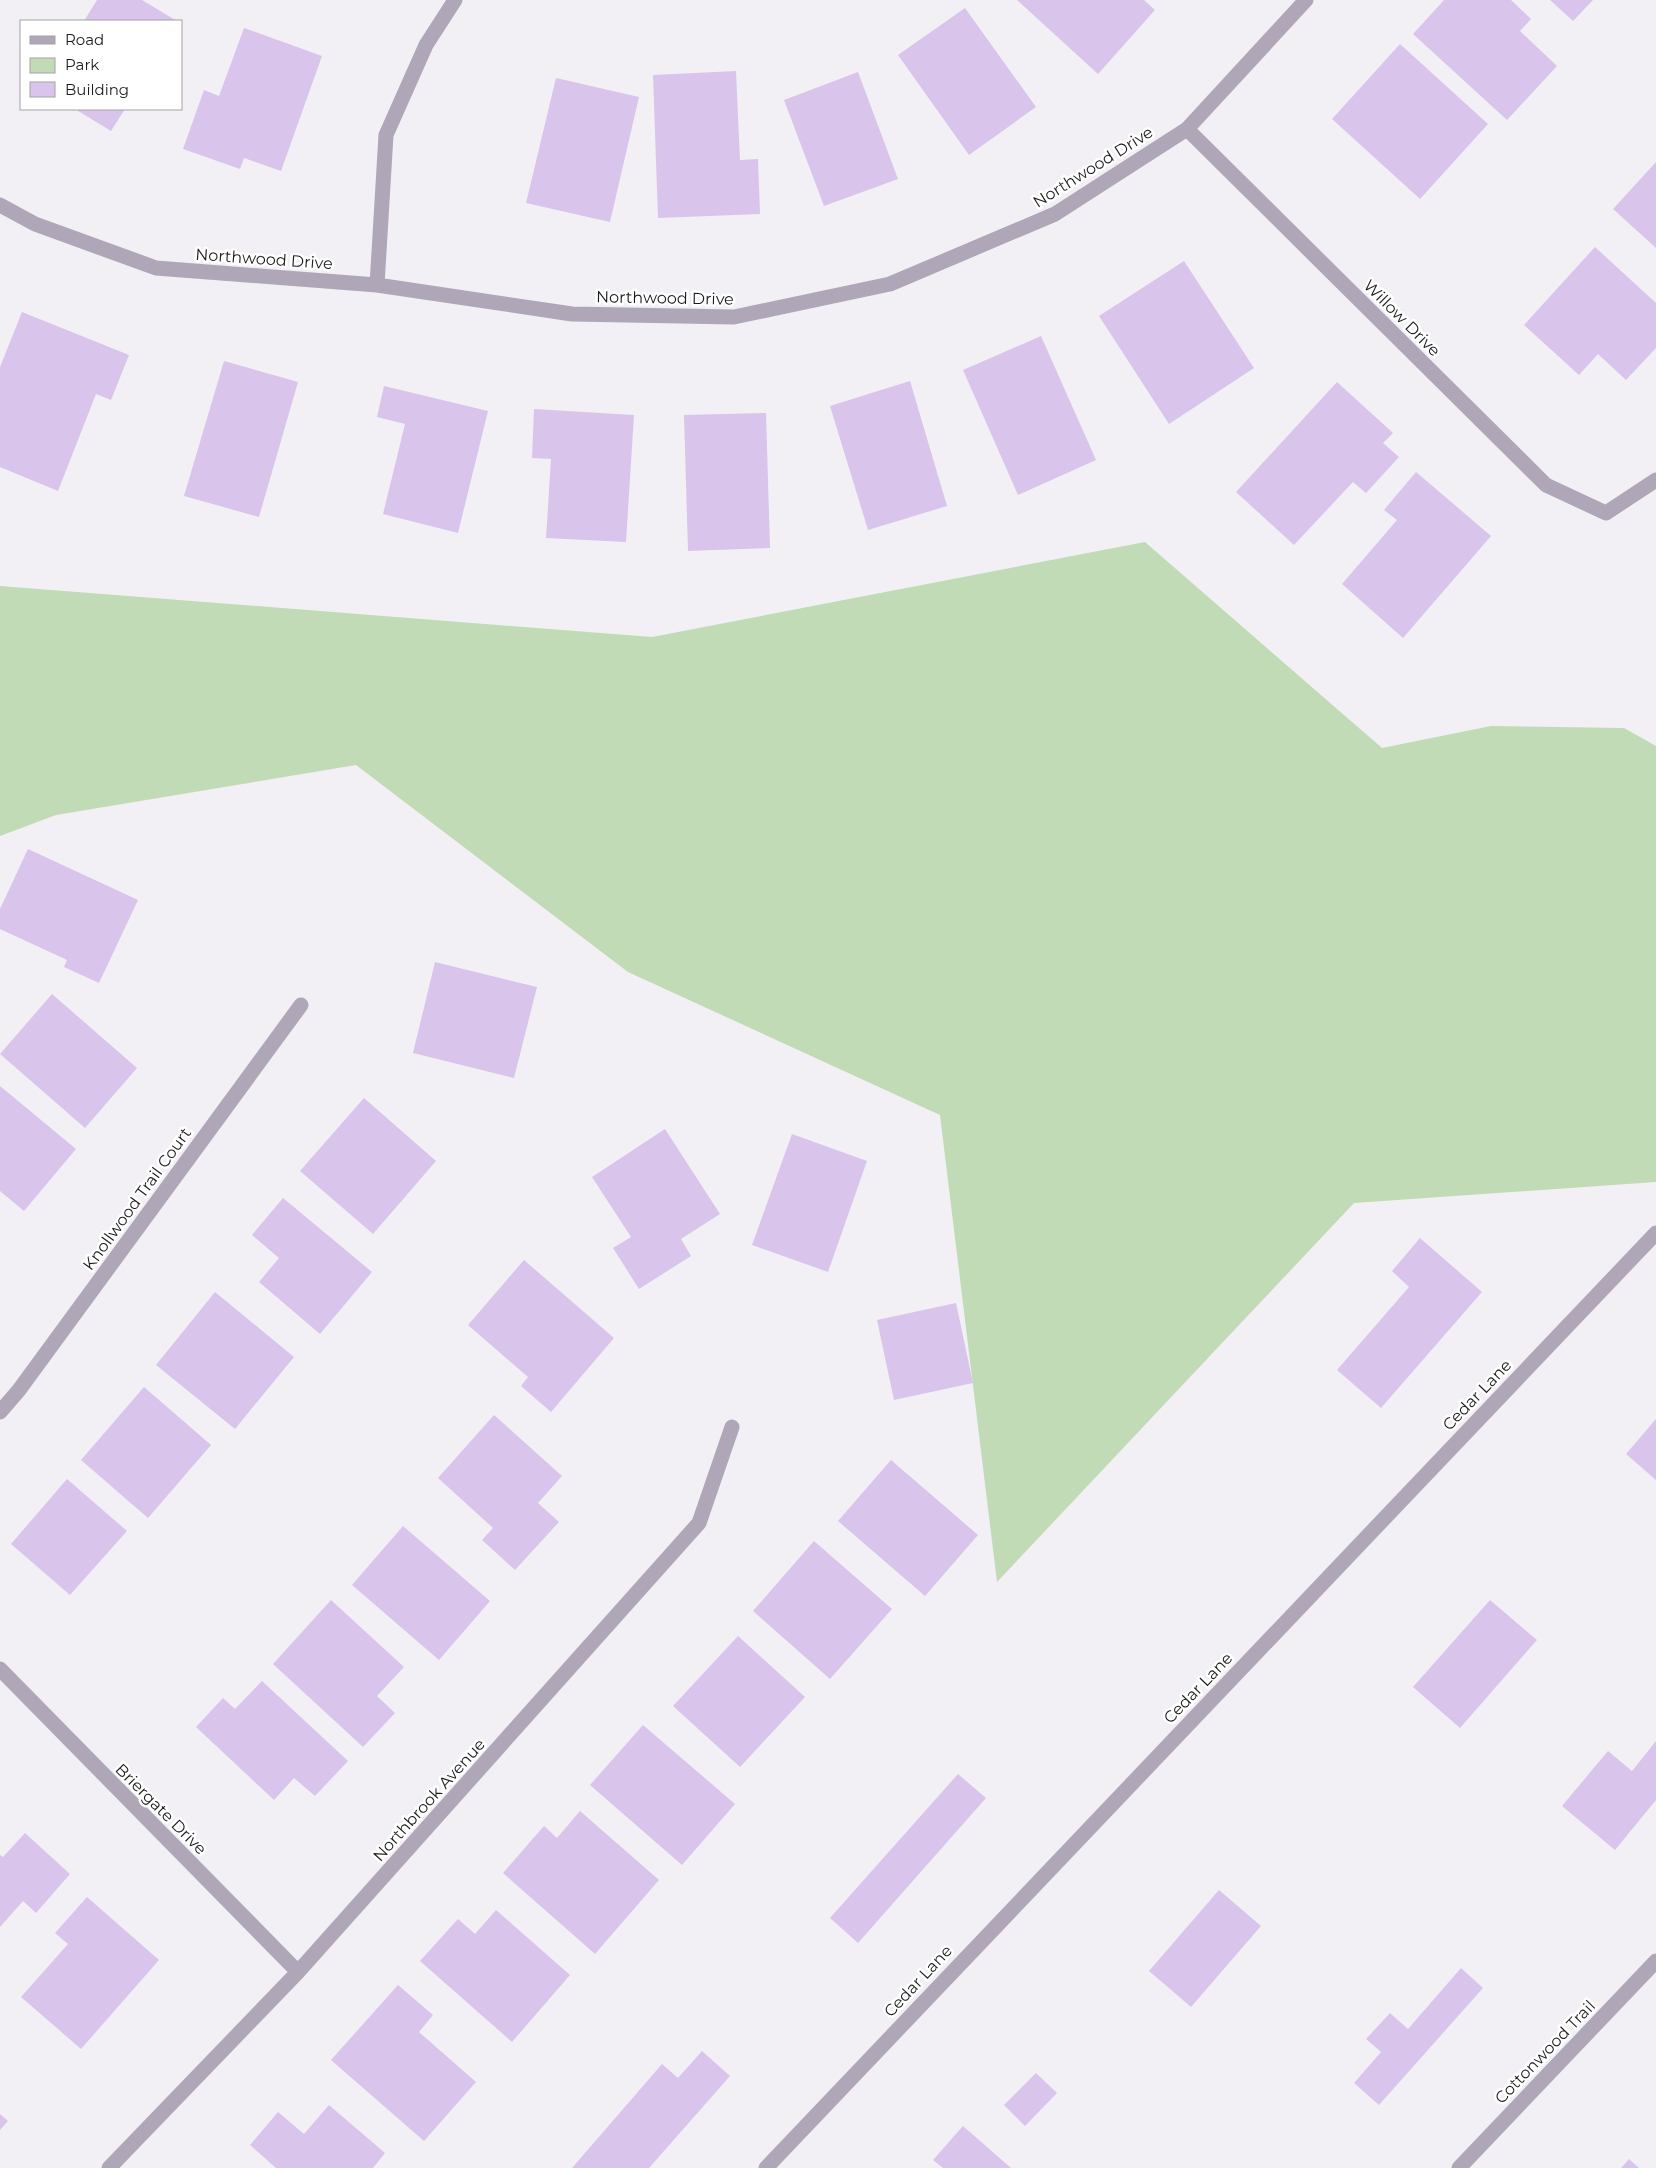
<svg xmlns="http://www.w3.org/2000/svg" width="1656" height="2168" font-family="Montserrat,sans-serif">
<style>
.green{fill:#c0dbb5}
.building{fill:#d9c4ec}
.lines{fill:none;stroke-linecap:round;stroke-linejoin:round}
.street{stroke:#afa6b8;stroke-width:15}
.labels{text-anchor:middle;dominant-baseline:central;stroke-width:5;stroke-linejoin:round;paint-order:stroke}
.street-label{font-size:16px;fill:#1b1a1c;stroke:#fff}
</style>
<rect width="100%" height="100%" fill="#f2f0f4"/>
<path class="green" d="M1145,542L1382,748L1491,726L1624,728L1656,746V1182L1354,1203L997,1582L940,1115L628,972L356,765L56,815L0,836V586L652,637Z"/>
<path class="building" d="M97,0H142L177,21H84Z
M1017,0H1144L1155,10L1098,74Z
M1444,0H1511L1531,19L1520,31L1557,66L1507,120L1413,34Z
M1550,0H1593L1573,21Z
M965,8L1036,107L969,155L898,55Z
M244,28L322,56L281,171L244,158L240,169L183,149L204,90L219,96Z
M1400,44L1488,124L1420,199L1332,119Z
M736,71L740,160L758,159L760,214L658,218L653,75Z
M858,72L898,179L824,206L784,100Z
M556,78L639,97L610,222L526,203Z
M75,109H125L111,131Z
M1656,162V248L1613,209Z
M1595,247L1656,303V348L1626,380L1598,354L1579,375L1524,325Z
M1184,261L1254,368L1169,424L1099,316Z
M22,312L129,355L111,400L96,394L58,491L0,467V367Z
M1041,336L1096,460L1018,495L963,370Z
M224,361L298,382L259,517L184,496Z
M910,381L947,506L868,530L830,406Z
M1337,382L1393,433L1383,443L1399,457L1366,493L1353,482L1294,545L1236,492Z
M384,386L488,411L458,533L383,514L405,424L377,417Z
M534,409L634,415L626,542L546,538L551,459L532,458Z
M766,413L770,548L688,551L684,415Z
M1416,472L1491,536L1403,638L1342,584L1397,520L1384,510Z
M28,849L138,900L99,983L64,967L67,960L0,929V909Z
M435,962L537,987L514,1078L413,1053Z
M52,994L137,1068L85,1128L0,1054Z
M0,1086L76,1149L24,1211L0,1191Z
M364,1098L436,1161L373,1234L300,1171Z
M665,1129L720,1214L681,1239L691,1256L639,1289L613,1248L631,1237L592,1177Z
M792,1134L867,1161L828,1272L752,1245Z
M283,1198L372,1272L320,1334L259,1282L279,1258L252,1235Z
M1420,1238L1482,1292L1381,1408L1337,1370L1409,1287L1392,1271Z
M524,1260L614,1338L551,1412L521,1386L528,1377L468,1325Z
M215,1292L294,1357L235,1429L156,1365Z
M956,1303L973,1383L894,1400L877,1320Z
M144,1387L211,1445L148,1518L81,1460Z
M494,1415L562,1476L538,1503L559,1522L515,1570L482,1540L493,1528L438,1478Z
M1656,1419V1480L1626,1454Z
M891,1460L978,1535L925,1596L838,1521Z
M67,1479L127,1531L70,1595L11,1544Z
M403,1526L490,1601L439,1660L352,1585Z
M814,1541L892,1609L830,1679L753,1611Z
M331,1600L404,1667L377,1696L395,1713L363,1747L273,1664Z
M1490,1600L1537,1640L1460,1728L1413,1687Z
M738,1636L805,1697L740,1767L673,1706Z
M262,1681L348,1761L315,1796L294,1778L274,1800L196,1727L223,1698L235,1709Z
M643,1725L735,1804L682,1865L590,1785Z
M1656,1741V1800L1615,1850L1562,1806L1608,1751L1632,1771Z
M958,1774L986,1798L858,1943L830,1918Z
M580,1811L659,1880L595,1954L503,1873L544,1826L557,1838Z
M25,1833L70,1874L36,1913L23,1901L0,1927V1855L3,1857Z
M1219,1890L1261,1926L1191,2007L1149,1971Z
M87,1897L159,1960L81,2049L21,1997L68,1944L55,1933Z
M496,1910L570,1975L512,2042L420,1961L458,1919L475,1934Z
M1461,1968L1483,1988L1379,2105L1354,2083L1381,2052L1366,2039L1390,2013L1408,2029Z
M398,1985L433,2015L419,2032L476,2082L424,2141L331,2060Z
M702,2051L730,2076L649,2168H572L662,2064L678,2078Z
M1036,2073L1057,2093L1025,2126L1004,2105Z
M329,2105L385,2153L373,2168H276L250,2145L278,2112L304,2134Z
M0,2114L8,2121L0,2130Z
M963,2126L1011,2168H943L933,2160Z
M1629,2159L1639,2168H1621Z"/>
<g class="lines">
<path class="street" d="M1187,129L1546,485L1606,513L1656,480
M0,205L35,224L156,268L377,285L572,314L734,317L890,284L1055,214L1187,129L1306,0
M377,285L386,135L426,45L455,0
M0,1412L19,1390L301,1005
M0,1669L298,1972
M109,2168L298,1972L699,1523L732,1427
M766,2168L1656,1233
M1459,2168L1656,1961"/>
</g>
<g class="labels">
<g class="street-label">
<text transform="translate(1093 167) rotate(-32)">Northwood Drive</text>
<text transform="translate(264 259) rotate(4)">Northwood Drive</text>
<text transform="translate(665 298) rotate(1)">Northwood Drive</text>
<text transform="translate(1402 318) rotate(45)">Willow Drive</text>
<text transform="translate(137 1199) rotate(-54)">Knollwood Trail Court</text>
<text transform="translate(1477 1395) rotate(-46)">Cedar Lane</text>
<text transform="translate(1198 1688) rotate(-46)">Cedar Lane</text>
<text transform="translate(429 1800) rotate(-48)">Northbrook Avenue</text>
<text transform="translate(161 1809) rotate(45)">Briergate Drive</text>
<text transform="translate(918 1981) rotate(-47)">Cedar Lane</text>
<text transform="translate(1545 2052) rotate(-46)">Cottonwood Trail</text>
</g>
</g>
<rect x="20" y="20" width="162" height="90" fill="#ffffff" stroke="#a4a3a4"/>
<rect x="30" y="36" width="25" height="8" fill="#afa6b8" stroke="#a4a3a4"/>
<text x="65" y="45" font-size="15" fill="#1b1a1c">Road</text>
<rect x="30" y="58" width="25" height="15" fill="#c0dbb5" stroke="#a4a3a4"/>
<text x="65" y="70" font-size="15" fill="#1b1a1c">Park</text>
<rect x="30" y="82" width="25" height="15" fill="#d9c4ec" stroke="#a4a3a4"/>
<text x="65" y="95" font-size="15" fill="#1b1a1c">Building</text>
</svg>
